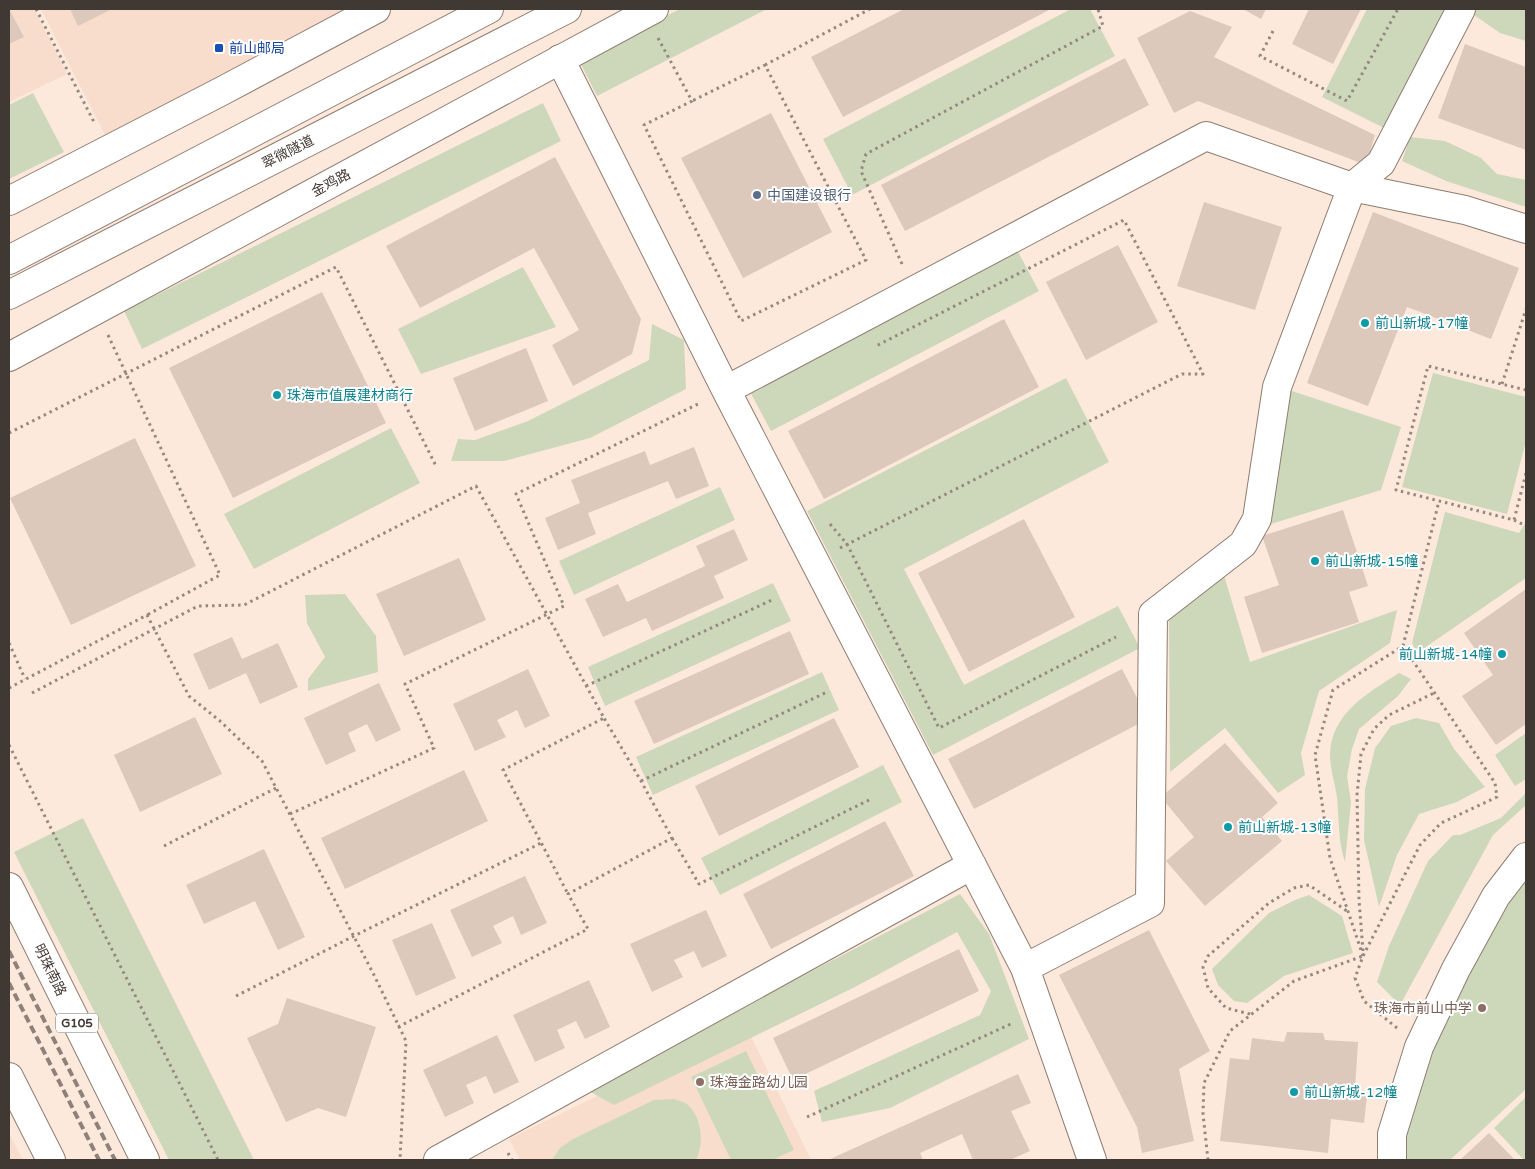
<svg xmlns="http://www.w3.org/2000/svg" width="1535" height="1169" font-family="'Varela Round','Noto Sans SC',sans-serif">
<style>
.built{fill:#f8dccc}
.green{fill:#cdd8ba}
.building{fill:#ddc8bc}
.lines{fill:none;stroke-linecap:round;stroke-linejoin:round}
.minor-casing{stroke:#8f7d71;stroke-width:30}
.major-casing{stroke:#8f7d71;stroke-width:30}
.highway-casing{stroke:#8f7d71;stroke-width:30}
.path{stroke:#95887f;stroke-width:3;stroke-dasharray:2.5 4;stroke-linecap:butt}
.minor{stroke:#fff;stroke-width:28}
.major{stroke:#fff;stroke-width:28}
.highway{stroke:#fff;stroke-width:28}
.rail{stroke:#8e8179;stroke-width:4;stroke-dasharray:8 4;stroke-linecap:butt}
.transit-dot{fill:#1a4fb4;stroke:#fff;stroke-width:2}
.service-dot{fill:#5c6f8a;stroke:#fff;stroke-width:2}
.culture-dot{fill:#0f9aa8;stroke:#fff;stroke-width:2}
.education-dot{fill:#8d6e63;stroke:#fff;stroke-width:2}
.labels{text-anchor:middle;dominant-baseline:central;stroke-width:4;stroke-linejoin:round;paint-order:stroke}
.shield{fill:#fff;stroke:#797470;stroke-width:1}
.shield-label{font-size:12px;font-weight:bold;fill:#403833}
.transit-label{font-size:14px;fill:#164399;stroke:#fff;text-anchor:start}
.street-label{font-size:14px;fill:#403833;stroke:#fff}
.service-label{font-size:14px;fill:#4e5e75;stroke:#fff;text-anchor:start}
.culture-label{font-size:14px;fill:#0d838f;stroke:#fff;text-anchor:start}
.education-label{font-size:14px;fill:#785e54;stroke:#fff;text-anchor:end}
</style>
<rect width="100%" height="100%" fill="#fde8dc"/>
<path class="built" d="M9,9H34L67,74L9,102Z
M41,9H368L110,145Z
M745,1024L811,1160H520L509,1139Z
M9,1133L23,1160H9Z"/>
<path class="green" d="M680,9H767L597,96L579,60Z
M1071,9H1090L1115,56L852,195L823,139Z
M1367,9H1453L1390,131L1322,97Z
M1473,9H1526V41L1500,33L1471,13Z
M33,93L64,152L9,179V105Z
M543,103L561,141L142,349L124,311Z
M1410,137L1445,141L1481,158L1497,174L1526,180V207L1446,181L1402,161Z
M1016,248L1039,291L771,431L748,388Z
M523,267L556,327L421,374L398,329Z
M652,324L684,340L686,389L590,438L504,461H451L458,439L475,440L528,421L649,360Z
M1433,373L1526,397V441L1507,514L1402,487Z
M1066,378L1109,462L904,569L964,685L1118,606L1140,648L933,755L807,511Z
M1289,390L1401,427L1381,490L1271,524Z
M391,428L420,483L254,569L224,514Z
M720,487L735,520L574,595L559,561Z
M1445,512L1519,533L1526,522V578L1417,653L1412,643Z
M1223,572L1250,662L1397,610L1390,643L1319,691L1301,753L1305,775L1278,793L1225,728L1170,772L1169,620Z
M773,583L791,621L605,706L588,667Z
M345,594L376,636L378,672L308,691V679L325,657L307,623L305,595Z
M822,672L839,710L653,795L636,757Z
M1399,673L1411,679L1398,696L1359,729L1352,749L1347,776L1351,802L1345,862C1338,842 1339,819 1337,797C1335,784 1330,769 1330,755C1331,713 1368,693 1399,673Z
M1416,718L1439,723L1454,749L1485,787L1457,802L1419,814L1397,855L1379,907L1364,840L1365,789L1375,748L1391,726Z
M1526,733V779L1515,786L1495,755Z
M883,765L902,802L720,895L701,858Z
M1526,793V805L1493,835L1400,1005L1377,982L1389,946L1428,861L1453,835H1460L1501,818Z
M83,818L254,1160H169L14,852Z
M1526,873V1089L1450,1160H1404L1405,1134L1430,1052L1502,904Z
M960,894L989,934L1029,1039L890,1108L822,1122L814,1091L980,1015L991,991L957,932L855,987L614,1105L585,1089Z
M1309,895L1342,916L1353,953L1284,976L1247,1003L1234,1001L1218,985L1212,969L1269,913L1295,900Z
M746,1051L794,1150L772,1160H731L691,1077Z
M1526,1097V1160H1524L1494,1128Z
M674,1099C679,1101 686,1102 689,1106C702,1118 704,1145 696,1160H552L560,1148L573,1139L654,1100Z"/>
<path class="building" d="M9,9L24,37L9,44Z
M70,9H112L78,26Z
M904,9H1051L843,117L811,57Z
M1243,9H1266L1261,19Z
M1309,9H1361L1333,64L1292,44Z
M1190,11L1232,27L1214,57L1375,135L1366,165L1198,101L1174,113L1137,38Z
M1465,44L1526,67V150L1438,118Z
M1125,58L1149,105L905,231L881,185Z
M771,113L832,232L743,278L681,158Z
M555,157L641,319L632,354L573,386L552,345L579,330L534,248L420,308L386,246Z
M1204,202L1282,227L1255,310L1177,286Z
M1373,212L1519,268L1491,339L1407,307L1368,406L1307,383Z
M1118,245L1158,322L1086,360L1046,282Z
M322,292L386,423L233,498L169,368Z
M1004,319L1039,387L824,499L788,431Z
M526,348L548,401L475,431L453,378Z
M135,438L196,566L71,625L10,498Z
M694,447L709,486L676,499L668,481L588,513L596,534L558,550L545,518L580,503L571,480L645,451L650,465Z
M1343,510L1368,586L1349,592L1359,622L1262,653L1244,597L1279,585L1262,536Z
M1024,519L1075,617L969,672L918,573Z
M734,529L748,560L714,576L724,598L652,631L646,618L603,637L585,599L618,584L627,602L705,566L696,546Z
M459,558L486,620L404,656L376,594Z
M1526,589V724L1496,745L1462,696L1493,675L1464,633Z
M790,631L809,674L654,744L634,701Z
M232,637L242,659L278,643L298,687L260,704L246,673L209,690L193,654Z
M528,669L550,716L525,728L517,710L497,720L506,737L475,751L453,704Z
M1122,669L1148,719L974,809L948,759Z
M379,683L401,730L376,742L367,724L348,733L356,751L326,765L304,718Z
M195,717L222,774L140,812L114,755Z
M834,718L859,767L719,836L695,786Z
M1225,743L1278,803L1262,817L1282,841L1205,906L1166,861L1194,837L1161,797Z
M464,770L488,821L345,889L321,838Z
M885,821L914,876L771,949L743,894Z
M264,849L305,937L278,950L255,901L204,924L186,885Z
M525,876L547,923L521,935L513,916L493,926L502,943L472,957L450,910Z
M706,910L727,956L702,968L694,951L674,960L683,977L652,992L630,944Z
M432,923L456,978L416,996L392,940Z
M1149,930L1210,1051L1179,1069L1194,1141L1142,1153L1137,1127L1059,975Z
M959,949L979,991L793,1080L773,1038Z
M589,980L610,1027L585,1039L576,1021L557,1030L565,1048L535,1062L513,1015Z
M287,998L376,1027L346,1117L318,1108L286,1122L247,1038L278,1024Z
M1287,1032L1323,1033L1325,1040L1358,1042L1355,1089L1367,1096L1364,1123L1331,1119L1328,1153L1220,1141L1230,1058L1249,1060L1252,1038L1284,1042Z
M497,1035L519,1082L494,1094L486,1076L466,1085L474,1103L445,1117L423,1070Z
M1018,1074L1031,1103L1011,1111L1030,1151L1010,1160H973L962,1134L920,1153L923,1160H828Z
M1489,1133L1515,1160H1460Z"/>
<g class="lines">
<g class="minor-casing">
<path id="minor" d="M1461,9L1381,163L1352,187L1465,210L1526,229
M560,59L726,390L1025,968L1092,1160
M726,390L1206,136L1352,187L1277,387L1257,519L1243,544L1153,614L1150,903L1025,968
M438,1160L972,865
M1392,1160V1134L1419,1047L1456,969L1496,896L1526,857"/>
</g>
<g class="major-casing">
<path id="major" d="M9,201L222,91L376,9
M9,260L489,9
M9,295L567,9
M9,357L654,9"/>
</g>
<g class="highway-casing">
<path id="highway" d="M9,887L145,1160
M9,1077L51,1160"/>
</g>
<path class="path" d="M36,9L95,124
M1273,31L1260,56L1347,101L1398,9
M658,38L692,101L644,125L741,321L866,260L765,65L692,101
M765,65L870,9
M902,264L861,171L866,154L1103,26L1098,9
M108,335L220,575L147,615
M1502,384L1526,309
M1526,390L1428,366L1396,490L1514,520L1526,473
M9,433L336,267L436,466
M1514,520L1526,526
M830,524L847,544L939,728L1116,637
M840,548L1182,374H1203L1124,220L876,346
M9,643L25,679
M586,686L774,599
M9,688L147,615L189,696L220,721L262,761L374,975L406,1041L400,1160
M32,693L198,606L244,605L476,486L604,718L503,770L568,894
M9,745L218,1160
M641,781L827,692
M290,814L434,748L405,684L564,606L516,494L700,403
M672,838L699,884L871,799
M164,846L276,788
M1363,951L1359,900L1357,795L1361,754L1374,729L1389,715L1434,693
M1363,956L1330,858L1315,755L1333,690L1403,646L1439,501
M236,996L354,936L541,843
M1250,1014L1226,1008L1208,988L1203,967L1208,956L1269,903L1294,888L1309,885L1347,911
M398,1027L588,929L568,894L672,838L641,781L604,718
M1397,1028L1364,1001L1355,978L1363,956L1420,845L1441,823L1497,797L1495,783L1403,646
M807,1117L1013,1023
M508,1153L512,1160
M1208,1160L1203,1114L1204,1083L1230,1031L1294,981L1363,956"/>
<use href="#minor" class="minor"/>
<use href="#major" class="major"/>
<use href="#highway" class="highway"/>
<path class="rail" d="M9,951L115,1160
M9,983L99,1160"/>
</g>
<rect class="transit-dot" x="214" y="43" width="10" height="10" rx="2.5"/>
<circle class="service-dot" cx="757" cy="195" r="5"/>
<g class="culture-dot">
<circle cx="1365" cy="323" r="5"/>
<circle cx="277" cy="395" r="5"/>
<circle cx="1315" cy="561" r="5"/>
<circle cx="1502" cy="654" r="5"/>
<circle cx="1228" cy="827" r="5"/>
<circle cx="1294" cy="1092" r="5"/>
</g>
<g class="education-dot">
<circle cx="1482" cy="1008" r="5"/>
<circle cx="700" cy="1082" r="5"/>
</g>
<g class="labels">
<rect class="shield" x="56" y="1013.5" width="42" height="19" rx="4"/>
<g class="shield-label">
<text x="77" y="1023">G105</text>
</g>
<g class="transit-label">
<text x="229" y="48">前山邮局</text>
</g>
<g class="street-label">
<text transform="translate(288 152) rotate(-27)">翠微隧道</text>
<text transform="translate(331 183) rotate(-28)">金鸡路</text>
<text transform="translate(50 970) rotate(64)">明珠南路</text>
</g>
<g class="service-label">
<text x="767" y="195">中国建设银行</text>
</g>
<g class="culture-label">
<text x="1375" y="323">前山新城-17幢</text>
<text x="287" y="395">珠海市值展建材商行</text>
<text x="1325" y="561">前山新城-15幢</text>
<text x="1492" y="654" text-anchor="end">前山新城-14幢</text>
<text x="1238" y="827">前山新城-13幢</text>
<text x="1304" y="1092">前山新城-12幢</text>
</g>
<g class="education-label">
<text x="1472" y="1008">珠海市前山中学</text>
<text x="710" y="1082" text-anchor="start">珠海金路幼儿园</text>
</g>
</g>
<rect width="1535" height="1169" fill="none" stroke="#403833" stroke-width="20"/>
</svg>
